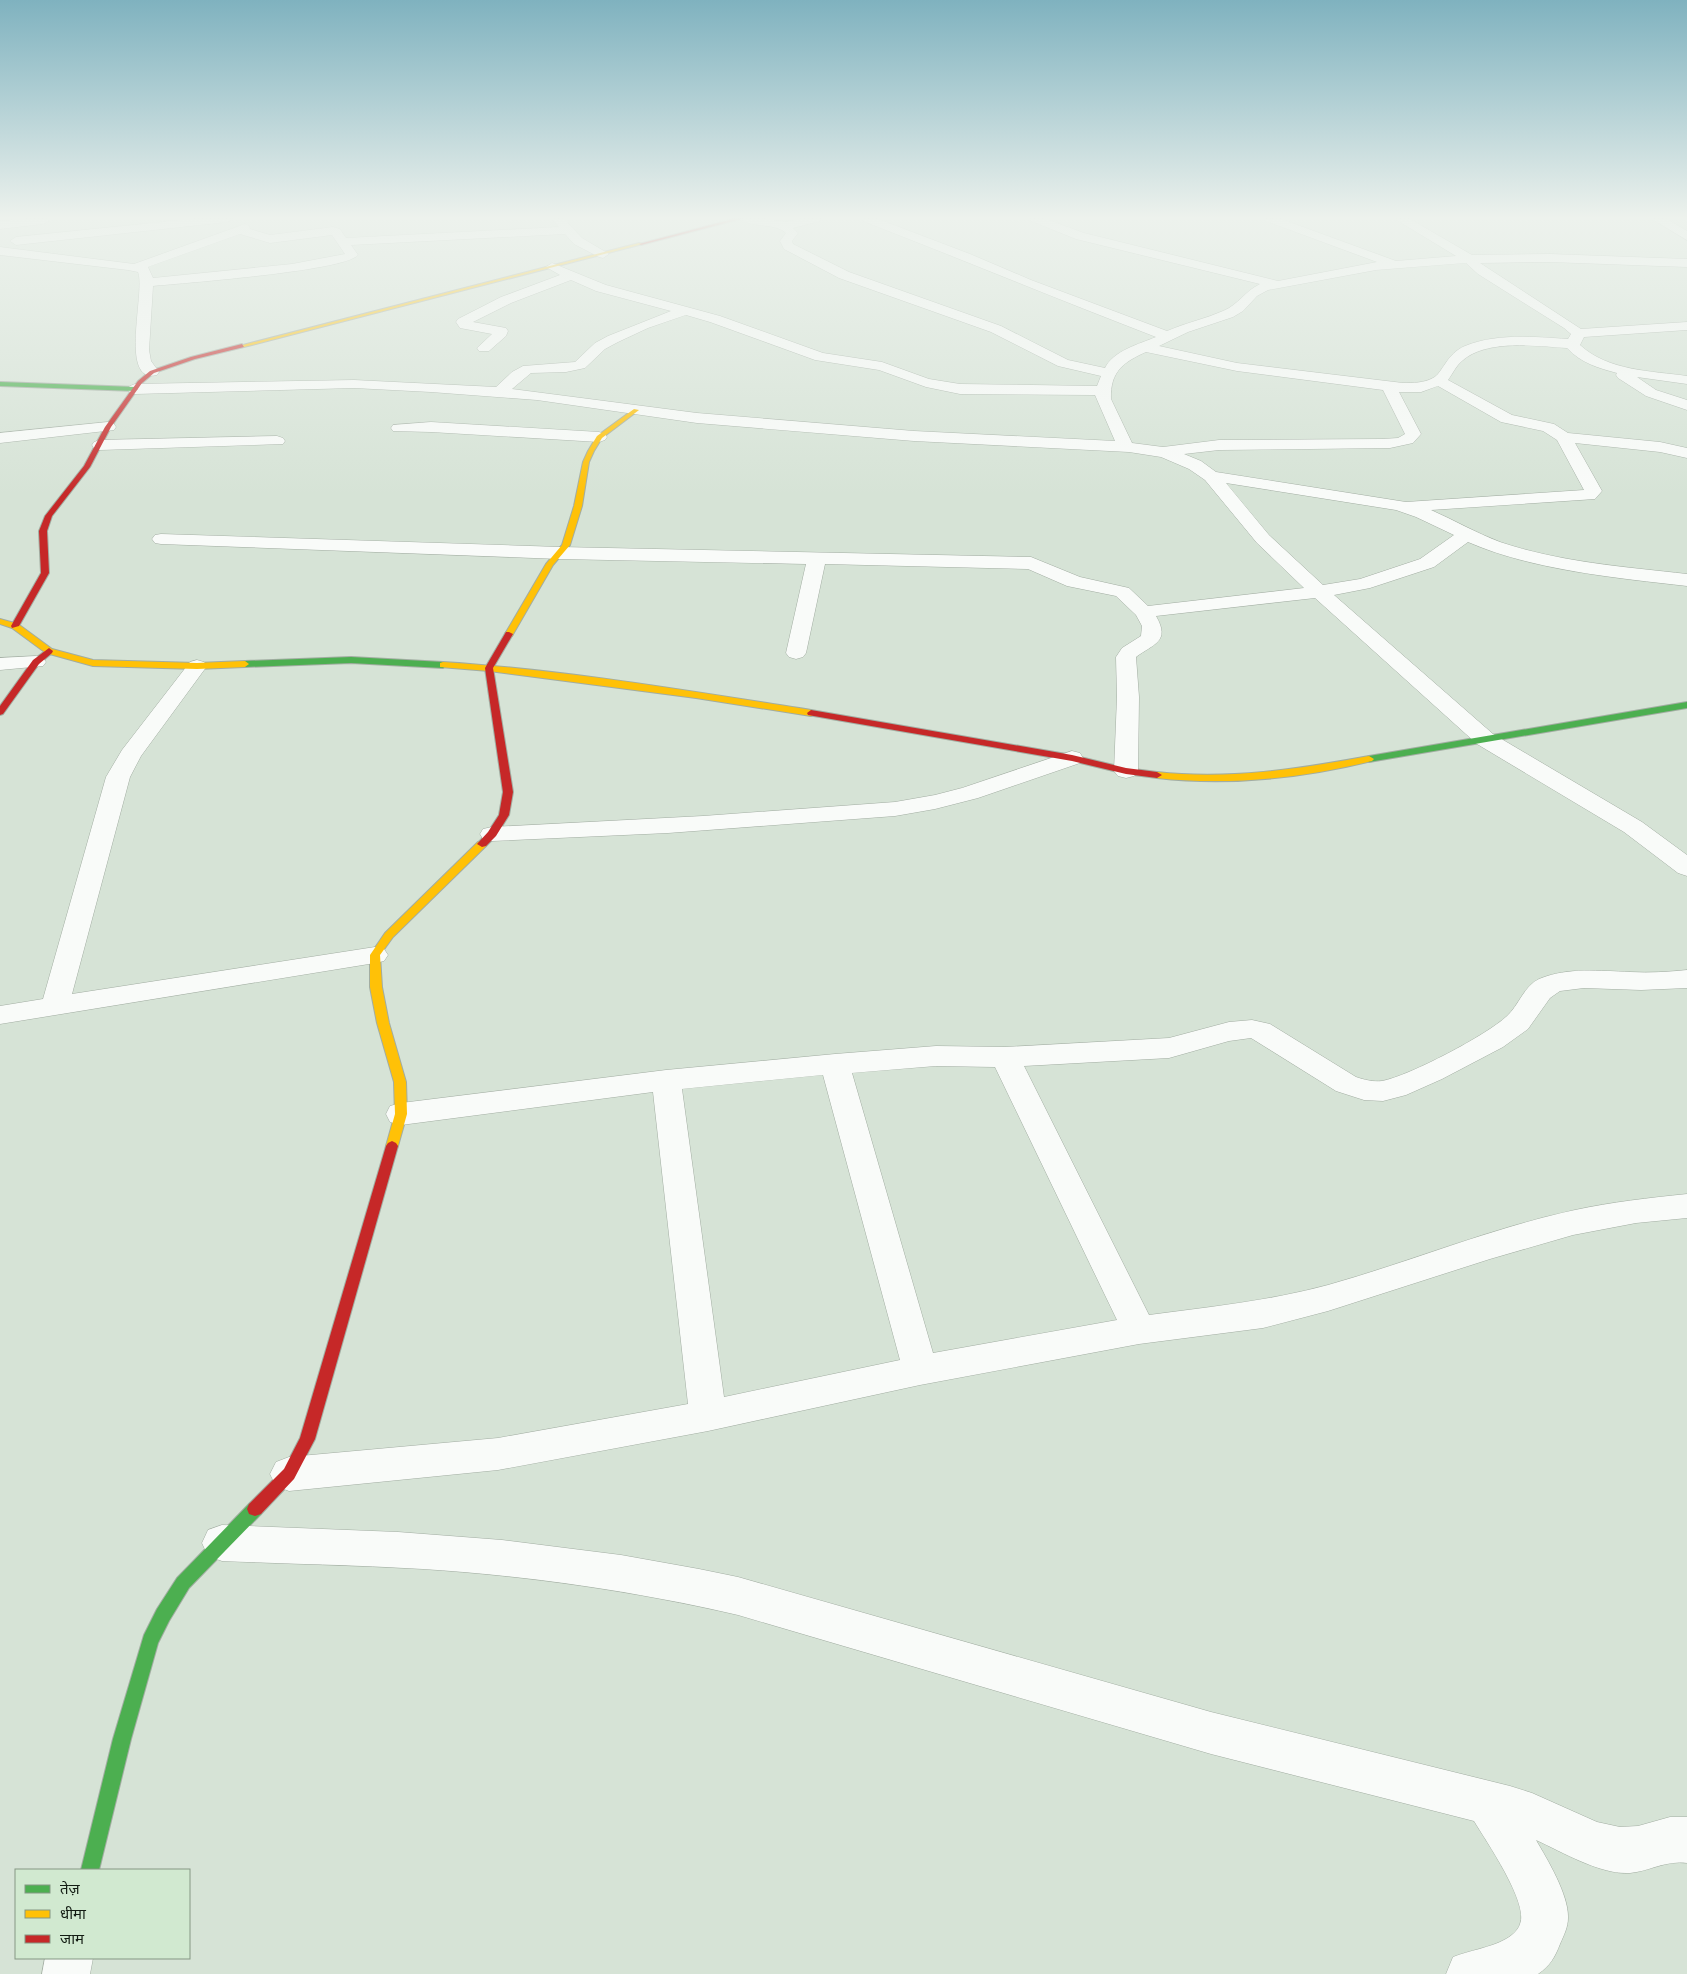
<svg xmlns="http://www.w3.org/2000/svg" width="1687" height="1974" font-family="'Titillium Web','Noto Sans Devanagari',sans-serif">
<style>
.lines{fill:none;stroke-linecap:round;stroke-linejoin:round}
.street-casing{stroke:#a2ada2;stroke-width:1}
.fast-casing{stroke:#a2ada2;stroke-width:2}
.slow-casing{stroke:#a2ada2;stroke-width:2}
.jam-casing{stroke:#a2ada2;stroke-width:2}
.street{fill:#f9fbf9;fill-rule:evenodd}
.fast{fill:#4caf50;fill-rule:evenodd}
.slow{fill:#ffc107;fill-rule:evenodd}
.jam{fill:#c62828;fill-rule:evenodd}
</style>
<rect width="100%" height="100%" fill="#d6e3d6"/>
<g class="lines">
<g class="street-casing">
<path id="street" d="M26,219H48L49,221L43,224L0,229V221Z
M192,219H233L227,222L16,245L10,241L16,237Z
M552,219H564L582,238L609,254L603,258L599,257L574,244L565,234L351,245L358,255C345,271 184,283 153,286L149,350L151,361L159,372L157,375C118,385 146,291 138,272L128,270L0,255V247L134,264L245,224L249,226L250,229L270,235L333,227L340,229L346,238L559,227ZM240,234L270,243L332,235L345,254L292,264L153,278L148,267Z
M741,219H767L785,222L800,219H822L820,221L793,228L798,233L792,241L793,244L849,272L1001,326L1068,360L1105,368C1113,351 1139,344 1156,337C1057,299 961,259 863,221L861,219H878L970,254L1031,280L1167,331C1185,323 1205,319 1223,311C1238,305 1245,291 1260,284L1076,239L1031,221L1029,219H1046L1084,233L1278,281L1377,262L1266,221L1264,219H1281L1396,261L1456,256L1395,219H1410L1472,255L1550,254L1687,259V267L1550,262L1480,263L1581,329L1687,322V330L1584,337L1580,345C1608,371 1652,371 1687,376V384L1637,377L1656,390L1687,400V410L1646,396L1618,378L1616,375L1617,373C1598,368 1581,363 1567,348C1537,346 1486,339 1462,361C1456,366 1453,373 1448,380L1512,415L1554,424L1568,433L1660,442L1687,448V458L1660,452L1575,443L1602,491L1595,499L1431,510C1454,520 1476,533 1500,542C1559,562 1625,567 1687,574V586C1617,578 1532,570 1468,542L1434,567L1370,588L1334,595L1493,734L1642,822L1687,855V876L1678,873L1624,832L1477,744L1315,598L1156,616C1171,642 1153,644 1136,657L1139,697L1138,771L1134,776L1126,778L1118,776L1114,771L1117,697L1116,657L1122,648L1141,636L1142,626L1136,615L1116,596L1067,586L1028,569L825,564L806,653L803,657L796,659L789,657L786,653L806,564L560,559L161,544L155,543L152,539L155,535L161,534L560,547L1031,557L1080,577L1129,588L1148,606L1304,588L1257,543L1205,480L1189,469L1161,457L1129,452L914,441L697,423L537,400L431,392L354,388L135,394L130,392L127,389L130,386L135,384L354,380L496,387L512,372L523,366L575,362L595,343L608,336L671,311L596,291L571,280L511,303L473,322L506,328L508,331L506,336L489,351H479L477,348L492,334L460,328L456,322L458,319L501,297L560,275L546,267L552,263L606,285L720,316L823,353L882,362L929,379L960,384L1097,386L1101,376L1058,366L991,332L839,278L784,249L780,241L786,233C774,222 753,229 741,219ZM1466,263L1478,274L1564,328L1571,334L1568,339C1535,337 1497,333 1465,346C1446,354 1443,373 1433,378C1424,383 1413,383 1403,383L1237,363L1159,346L1188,332L1233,317L1243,311L1257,296L1268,290L1376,270ZM686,315L710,322L815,360L879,370L926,387L960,394L1095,395L1115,441L914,431L697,413L512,389L531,373L566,372L585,368L605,349L618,342L648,328ZM1146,352L1237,371L1383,390L1405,434L1398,438L1382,439L1219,440L1163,447L1132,443L1111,399C1110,371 1124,362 1146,352ZM1438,386L1501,422L1543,431L1557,440L1584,490L1406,502L1216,472L1201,461L1184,454L1219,450L1390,448L1413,443L1421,434L1399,392H1421ZM1226,483L1396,510L1416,517L1454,535L1420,559L1360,579L1323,585L1269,535Z
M1652,219H1667L1687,231V240Z
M108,422L114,424L116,427L114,430L0,443V433Z
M431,422L599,432L605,434L607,437L605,440L599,442L431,432L393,431L391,428L393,425Z
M277,436L283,438L285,441L283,444L100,450L94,448L92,445L94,442L100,440Z
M36,656L43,658L46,662L43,666L0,670V658Z
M197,660L204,662L207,666L141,756L130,777L72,994L375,947L384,949L388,955L384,961L375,963L0,1024V1006L43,999L106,777L122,750L190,662Z
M1072,751L1080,753L1083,758L1080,763L978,798L935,809L895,816L668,833L492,841L483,839L480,834L483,829L492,827L703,816L895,802L935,795L962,788Z
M1687,970V988L1641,990L1584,988L1560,991L1550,998L1528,1029L1503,1047L1442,1079L1406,1095L1383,1101L1364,1100L1336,1091L1251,1038L1229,1041L1169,1058L1024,1066L1149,1315C1209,1307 1269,1301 1328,1285C1410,1262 1491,1228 1575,1210C1612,1202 1649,1198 1687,1194V1218L1636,1223L1573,1235L1490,1259L1328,1311L1263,1328L1139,1344L920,1385L708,1431L498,1470L289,1491L276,1486L270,1474L276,1462L289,1457L498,1438L688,1404L653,1092L401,1125L390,1122L386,1114L390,1106L401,1103L666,1070L835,1054L936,1046L1005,1047L1169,1038L1229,1022L1252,1020L1270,1024L1356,1077C1365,1080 1373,1082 1382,1081C1409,1076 1487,1035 1507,1016C1519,1005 1524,986 1539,979C1568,967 1600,971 1630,972C1649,973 1668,972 1687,970ZM936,1066L995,1067L1117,1320L933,1353L852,1073ZM823,1075L900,1360L724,1397L682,1089Z
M222,1525L398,1532L502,1540L621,1555L699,1569L738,1577L1211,1712L1510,1786L1532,1793L1597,1822L1620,1827L1638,1826L1670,1817H1687V1863C1666,1860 1650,1871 1630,1873C1601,1875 1562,1852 1536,1840C1547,1859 1569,1895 1568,1918C1568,1927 1564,1935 1560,1944C1555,1957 1550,1966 1538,1974H1446L1453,1957C1468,1951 1492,1947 1504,1940C1510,1937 1518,1931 1520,1924C1529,1903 1486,1841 1474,1821L1211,1754L738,1615C634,1591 529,1576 423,1569C356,1565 289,1564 222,1561L208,1556L202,1543L208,1530Z
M45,1958H93L90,1974H42Z"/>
</g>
<g class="fast-casing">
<path id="fast" d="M0,382L135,387L138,389L135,391L0,386Z
M351,657L443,662L447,665L443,668L351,663L245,667L241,664L245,661Z
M1687,702V708L1369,762L1364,759L1369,756Z
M255,1502L261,1504L263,1509L261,1514L189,1588L169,1621L158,1643L131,1739L99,1870H81L113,1739L144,1635L157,1609L177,1578L249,1504Z"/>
</g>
<g class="slow-casing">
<path id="slow" d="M639,243L643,244L244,347L239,346Z
M634,409L639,410L602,438L594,451L589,462L582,506L570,545L553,565L512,636H506L505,634L546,564L562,545L574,506L583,462L588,451L597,436Z
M0,619L18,624L52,649L93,660L197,663L245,661L249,664L245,667L197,669L93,666L46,653L12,628L0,624Z
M443,662C566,670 689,691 811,710L815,713L811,716L696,698L489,671L440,667V663Z
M1369,756L1374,759L1372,761C1303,778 1228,786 1157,778L1152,775L1157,772C1229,780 1298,769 1369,756Z
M482,841L486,842L487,844L486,846L393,937L380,955L382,987L389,1023L406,1082L407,1114L398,1146L396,1149H388L386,1146L395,1114L394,1082L377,1023L370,987V955L385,933L478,842Z"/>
</g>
<g class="jam-casing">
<path id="jam" d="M733,219H741L641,245L639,244Z
M242,344L244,347L195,359L154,373L142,383L111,427L90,467L52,516L47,531L49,573L19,626L12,628L11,626L41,573L39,531L45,516L84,466L105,427L138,381L150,371L191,357Z
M506,632H509L513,634L493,668L513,792L509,815L496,836L486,846L482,847L477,844L488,832L499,815L503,792L485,668Z
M49,648L53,651L52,653L39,664L3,714L0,715V706L33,660Z
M811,710L1072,755L1126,768L1157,772L1162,775L1157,778L1126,774L1072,761L808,715L807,713Z
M392,1141L396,1143L398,1146L315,1439L294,1479L261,1514L255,1516L249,1514L247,1509L249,1504L284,1469L300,1438L386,1146L388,1143Z"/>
</g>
<use href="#street" class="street"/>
<use href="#fast" class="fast"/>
<use href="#slow" class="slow"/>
<use href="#jam" class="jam"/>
</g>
<linearGradient id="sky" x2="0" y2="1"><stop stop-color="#7fb2bf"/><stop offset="0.44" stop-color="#edf2ed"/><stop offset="1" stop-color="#edf2ed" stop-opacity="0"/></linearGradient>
<rect width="1687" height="495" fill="url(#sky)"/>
<rect x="15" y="1869" width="175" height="90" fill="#d1e9d0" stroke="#859784"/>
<rect x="25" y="1885" width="25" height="8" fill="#4caf50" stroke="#859784"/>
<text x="60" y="1894" font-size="15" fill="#131c13">तेज़</text>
<rect x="25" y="1910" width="25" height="8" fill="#ffc107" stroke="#859784"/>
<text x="60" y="1919" font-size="15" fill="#131c13">धीमा</text>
<rect x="25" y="1935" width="25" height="8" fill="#c62828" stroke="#859784"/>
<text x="60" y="1944" font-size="15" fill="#131c13">जाम</text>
</svg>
